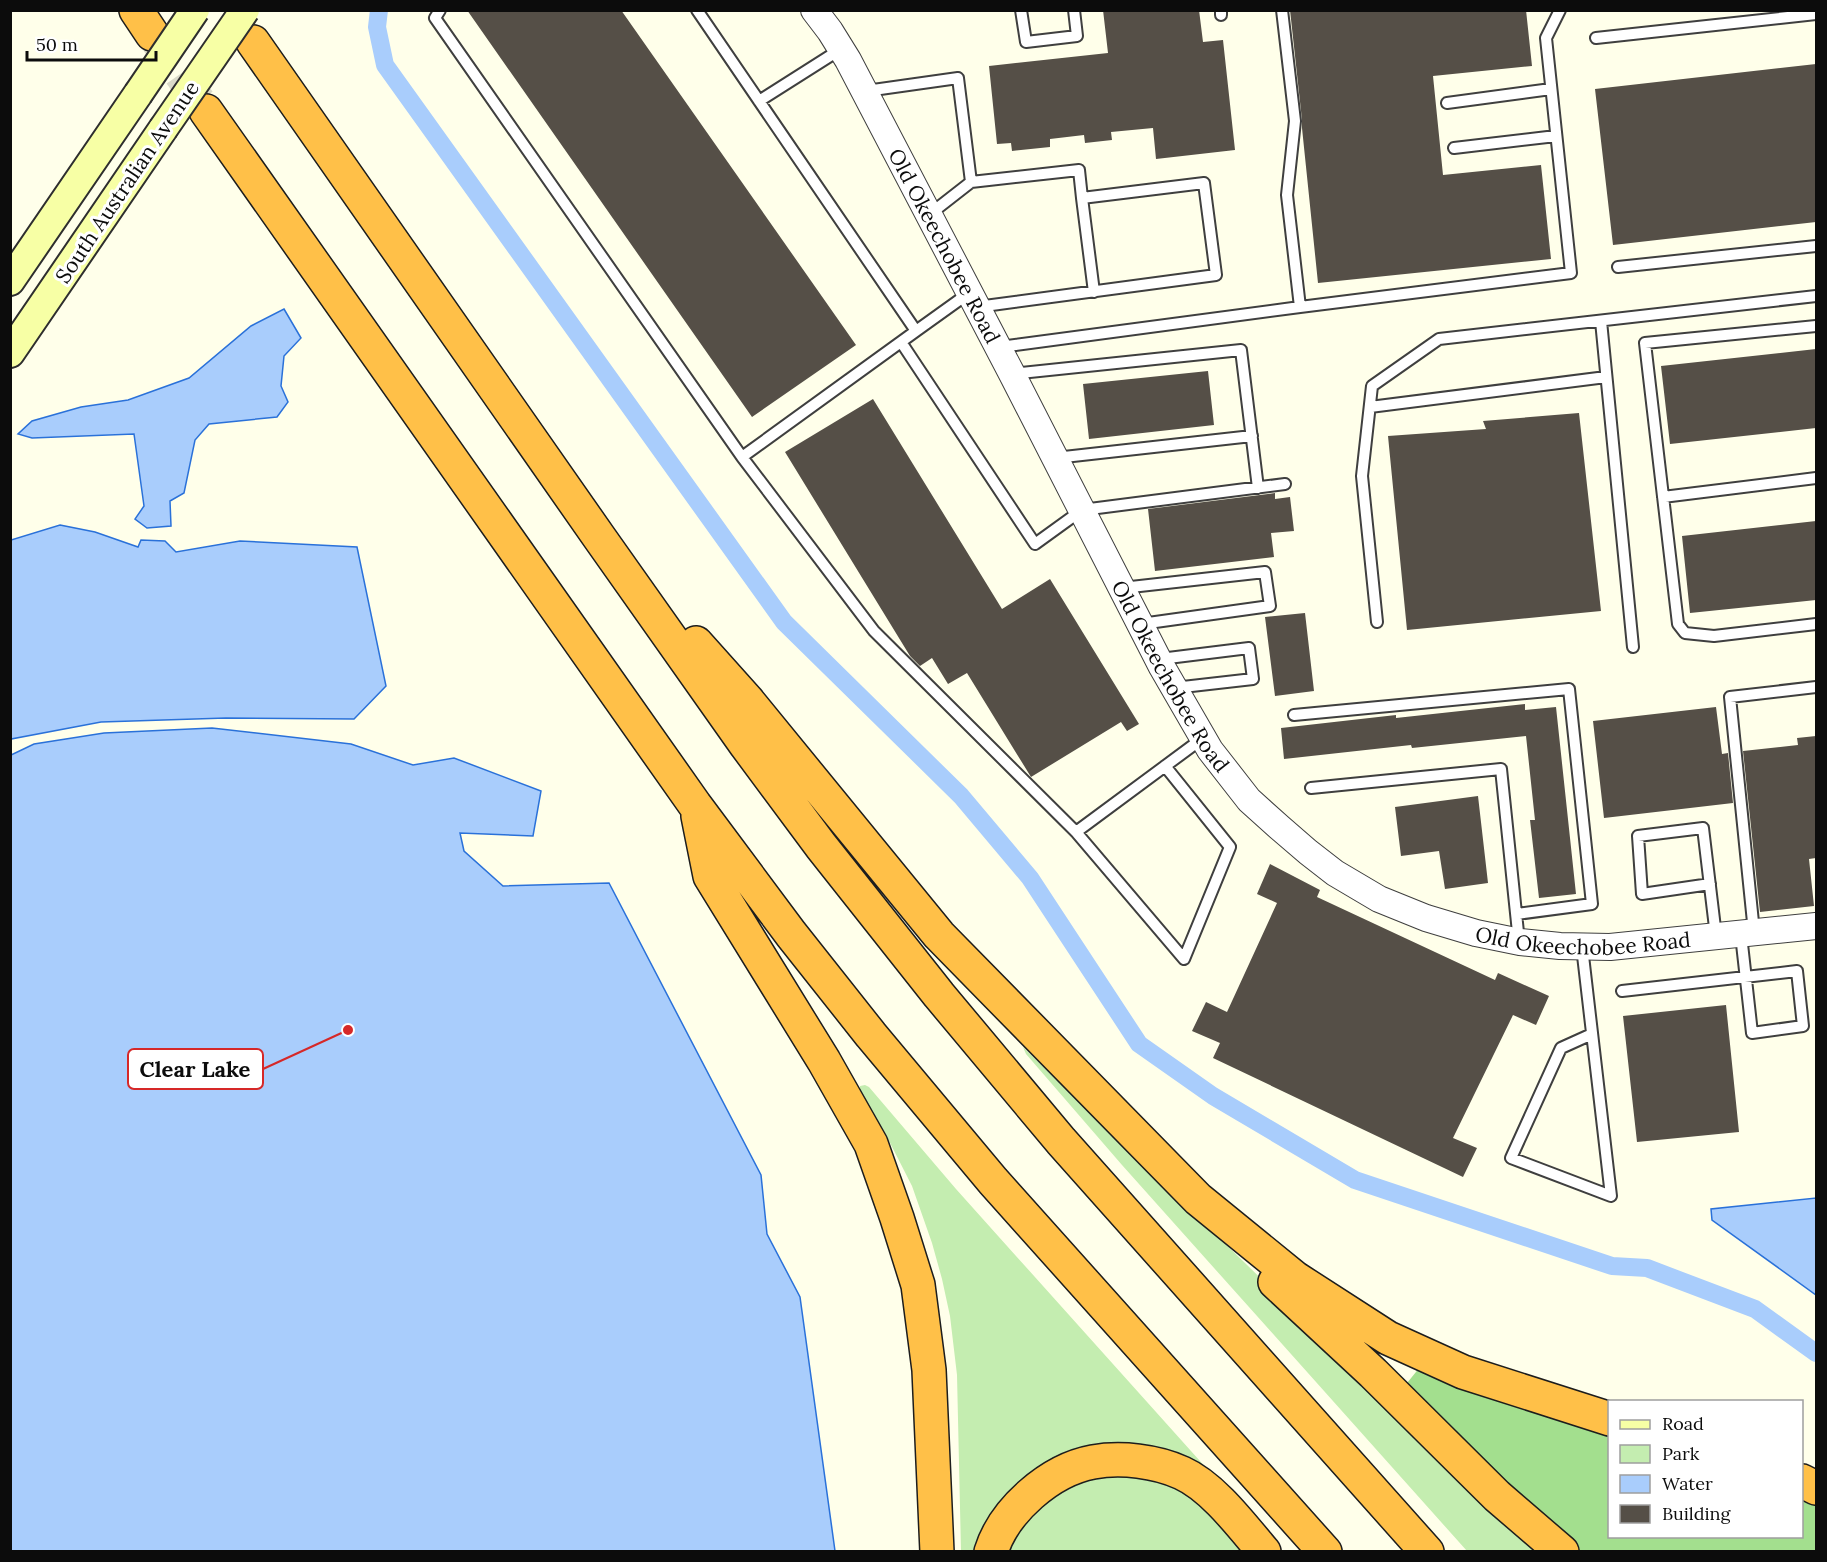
<svg xmlns="http://www.w3.org/2000/svg" width="1827" height="1562" font-family="Lora,serif">
<style>
.green{fill:#c4edb0}
.forest{fill:#a3df8e}
.water{fill:#a9cdfc;stroke:#2a71d9;stroke-width:1.5}
.lines{fill:none;stroke-linecap:round;stroke-linejoin:round}
.canal{stroke:#a9cdfc;stroke-width:18}
.building{fill:#554f47}
.motorway-tunnel{stroke:#dbdbc9;stroke-width:33;stroke-dasharray:33 16;stroke-linecap:butt}
.service-casing{stroke:#3f3f3f;stroke-width:14}
.tertiary-casing{stroke:#3f3f3f;stroke-width:28}
.secondary-casing{stroke:#2e2e2e;stroke-width:32}
.motorway-casing{stroke:#1d1d1d;stroke-width:36}
.service{stroke:#fff;stroke-width:10}
.tertiary{stroke:#fff;stroke-width:26}
.secondary{stroke:#f7ffa5;stroke-width:28}
.motorway{stroke:#ffc048;stroke-width:33}
.secondary-bridge-casing{stroke:#2e2e2e;stroke-width:32;stroke-linecap:butt}
.secondary-bridge{stroke:#f7ffa5;stroke-width:28}
.labels{text-anchor:middle;dominant-baseline:central;stroke-width:6;stroke-linejoin:round;paint-order:stroke}
.street-label{font-size:21px;fill:#0c0c0c;stroke:#fff}
.leader{fill:none;stroke:#d62828;stroke-width:2}
.callout-dot{fill:#d62828;stroke:#fff;stroke-width:2}
.callout{fill:#fff;stroke:#d62828;stroke-width:2}
.callout-label{font-size:22px;text-anchor:middle;font-weight:bold;fill:#0c0c0c}
</style>
<rect width="100%" height="100%" fill="#ffffea"/>
<path class="green" d="M1023,1047L1541,1551H1467L1122,1165L1026,1054Z
M865,1085L869,1087L956,1189L1217,1480L1111,1452L982,1551H961L957,1375L950,1316L942,1279L932,1243L912,1186L884,1131L860,1094V1086Z
M1143,1471L1193,1494L1247,1552H1000L1001,1546L1068,1480Z"/>
<path class="forest" d="M1420,1367L1609,1433L1610,1536H1802V1495L1816,1502V1551H1577L1403,1388Z"/>
<path class="water" d="M284,309L301,338L284,356L281,386L288,402L277,417L209,424L195,440L184,493L170,501L171,526L147,528L135,519L144,506L134,434L32,438L18,434L32,421L81,407L128,400L189,378L251,326Z
M60,525L95,532L138,547L141,540L165,541L176,552L240,541L357,547L386,686L354,719L226,718L101,722L11,739V540Z
M212,728L351,744L413,765L454,758L541,791L533,836L460,833L464,851L503,886L609,883L761,1175L767,1234L800,1297L835,1551H11V755L34,744L104,733Z
M1816,1198V1295L1712,1220L1711,1209Z"/>
<g class="lines">
<path class="canal" d="M379,10L377,27L385,65L784,622L961,796L1030,878L1139,1044L1213,1096L1355,1180L1612,1266L1647,1268L1755,1309L1816,1353"/>
</g>
<path class="building" d="M467,10H621L856,345L752,417Z
M1103,10H1199L1203,42L1223,40L1235,150L1156,159L1153,128L1111,132L1112,140L1085,143L1084,135L1050,139V147L1012,151L1011,143L997,144L989,66L1108,53Z
M1290,10H1526L1532,66L1433,76L1443,175L1541,165L1551,259L1318,283L1302,128V120Z
M1816,64V222L1613,245L1595,89Z
M1816,349V428L1670,444L1661,366Z
M1208,371L1214,425L1089,439L1083,384Z
M873,399L1002,609L1050,579L1139,724L1127,731L1121,722L1031,777L967,673L948,684L932,658L920,666L910,656L785,452Z
M1579,413L1601,611L1407,630L1388,436L1486,429L1483,421Z
M1275,493V499L1290,497L1294,531L1271,533L1274,557L1155,571L1148,509Z
M1816,521V600L1690,613L1682,536Z
M1305,613L1314,691L1275,696L1265,617Z
M1525,704V710L1556,707L1576,894L1539,898L1530,820H1535L1526,736L1412,748L1411,745L1284,759L1281,728L1396,715V718Z
M1716,707L1722,754L1728,753L1733,803L1604,818L1593,721Z
M1816,736V858L1809,859L1814,906L1760,912L1743,751L1798,745L1797,738Z
M1478,796L1488,883L1445,889L1439,851L1401,856L1395,807Z
M1270,864L1320,890L1317,897L1495,980L1498,973L1549,996L1536,1025L1513,1015L1453,1138L1477,1148L1463,1177L1213,1058L1220,1043L1192,1031L1206,1002L1227,1012L1277,903L1257,894Z
M1726,1005L1739,1132L1637,1142L1623,1016Z"/>
<g class="lines">
<path class="motorway-tunnel" d="M152,34L206,111"/>
<g class="service-casing">
<path id="service" d="M440,10L435,18L742,457L874,631L1076,832
M697,10L916,331L742,457
M1021,10L1026,42L1077,36L1074,10
M1221,10V15
M1282,10L1295,121L1287,195L1300,307L1571,273L1546,38L1560,10
M1596,38L1816,14
M866,91L958,78L971,182
M759,101L841,49
M1447,103L1551,89
M1454,148L1556,136
M930,214L971,182L1079,170L1082,198
M1618,267L1816,246
M977,307L1216,275L1204,183L1082,198L1094,292
M1601,321L1633,647
M1816,326L1645,343L1678,624L1685,633L1714,636L1816,624
M916,331L969,293
M901,342L1035,544L1082,510L1285,484
M1000,347L1300,307
M1012,374L1241,350L1258,488
M1370,407L1606,377
M1055,458L1252,436
M1663,497L1816,478
M1122,588L1265,572L1270,606L1141,624
M1377,622L1362,476L1372,386L1439,339L1816,296
M1160,659L1249,648L1253,679L1174,688
M1294,715L1569,689L1592,904L1517,914
M1165,766L1230,847L1184,959L1076,832L1203,738
M1311,788L1501,769L1519,942
M1710,884L1642,894L1638,836L1703,828L1716,936
M1754,932L1730,697L1816,687
M1582,947L1611,1196L1511,1158L1561,1048L1592,1034
M1622,991L1797,971L1803,1026L1752,1033L1741,935"/>
</g>
<g class="tertiary-casing">
<g id="tertiary">
<path id="s1" d="M814,10L830,31L848,60L1012,374L1162,667L1210,750L1249,800L1279,827L1308,852L1335,873L1379,899L1426,918L1476,933L1520,942L1560,946L1610,947L1816,926"/>
</g>
</g>
<g class="secondary-casing">
<path id="secondary" d="M10,281L138,94
M10,353L163,129"/>
</g>
<g class="motorway-casing">
<path id="motorway" d="M136,10L152,34
M253,42L599,537L746,745L821,846L939,995L1061,1141L1427,1552
M206,111L695,805L791,934L871,1035L993,1181L1325,1552
M696,643L747,700L939,935L1198,1199L1295,1278L1388,1338L1463,1372L1610,1419
M698,816L710,876L824,1061L871,1144L897,1218L918,1285L929,1370L937,1552
M1275,1282L1373,1373L1497,1496L1562,1552
M1802,1481L1816,1488
M991,1552C1004,1510 1050,1470 1093,1462C1121,1457 1156,1461 1182,1473C1213,1487 1242,1526 1264,1552"/>
</g>
<use href="#service" class="service"/>
<use href="#tertiary" class="tertiary"/>
<use href="#secondary" class="secondary"/>
<use href="#motorway" class="motorway"/>
<g class="secondary-bridge-casing">
<path id="secondary-bridge" d="M138,94L195,10
M163,129L245,10"/>
</g>
<use href="#secondary-bridge" class="secondary-bridge"/>
</g>
<g class="labels">
<g class="street-label">
<text transform="translate(127 182) rotate(-56)">South Australian Avenue</text>
<text stroke="none"><textPath href="#s1" startOffset="270">Old Okeechobee Road</textPath></text>
<text stroke="none"><textPath href="#s1" startOffset="756">Old Okeechobee Road</textPath></text>
<text stroke="none"><textPath href="#s1" startOffset="1278">Old Okeechobee Road</textPath></text>
</g>
</g>
<path class="leader" d="M348 1030L263 1069"/>
<circle class="callout-dot" cx="348" cy="1030" r="6"/>
<rect class="callout" x="128" y="1049" width="135" height="40" rx="6"/>
<g class="callout-label">
<text x="195" y="1077">Clear Lake</text>
</g>
<rect width="1827" height="1562" fill="none" stroke="#0c0c0c" stroke-width="24"/>
<rect x="1608" y="1400" width="195" height="138" fill="#ffffff" stroke="#9e9e9e" stroke-width="1.5"/>
<rect x="1620" y="1420" width="30" height="9" fill="#f7ffa5" stroke="#9e9e9e" stroke-width="1.5"/>
<text x="1662" y="1430" font-size="18" fill="#0c0c0c">Road</text>
<rect x="1620" y="1445" width="30" height="18" fill="#c4edb0" stroke="#9e9e9e" stroke-width="1.5"/>
<text x="1662" y="1460" font-size="18" fill="#0c0c0c">Park</text>
<rect x="1620" y="1475" width="30" height="18" fill="#a9cdfc" stroke="#9e9e9e" stroke-width="1.5"/>
<text x="1662" y="1490" font-size="18" fill="#0c0c0c">Water</text>
<rect x="1620" y="1505" width="30" height="18" fill="#554f47" stroke="#9e9e9e" stroke-width="1.5"/>
<text x="1662" y="1520" font-size="18" fill="#0c0c0c">Building</text>
<path d="M27 51v9h129v-9" fill="none" stroke="#0c0c0c" stroke-width="3"/>
<text x="36" y="51" font-size="18" fill="#0c0c0c" stroke="#ffffff" stroke-width="4.5" paint-order="stroke">50 m</text>
</svg>
